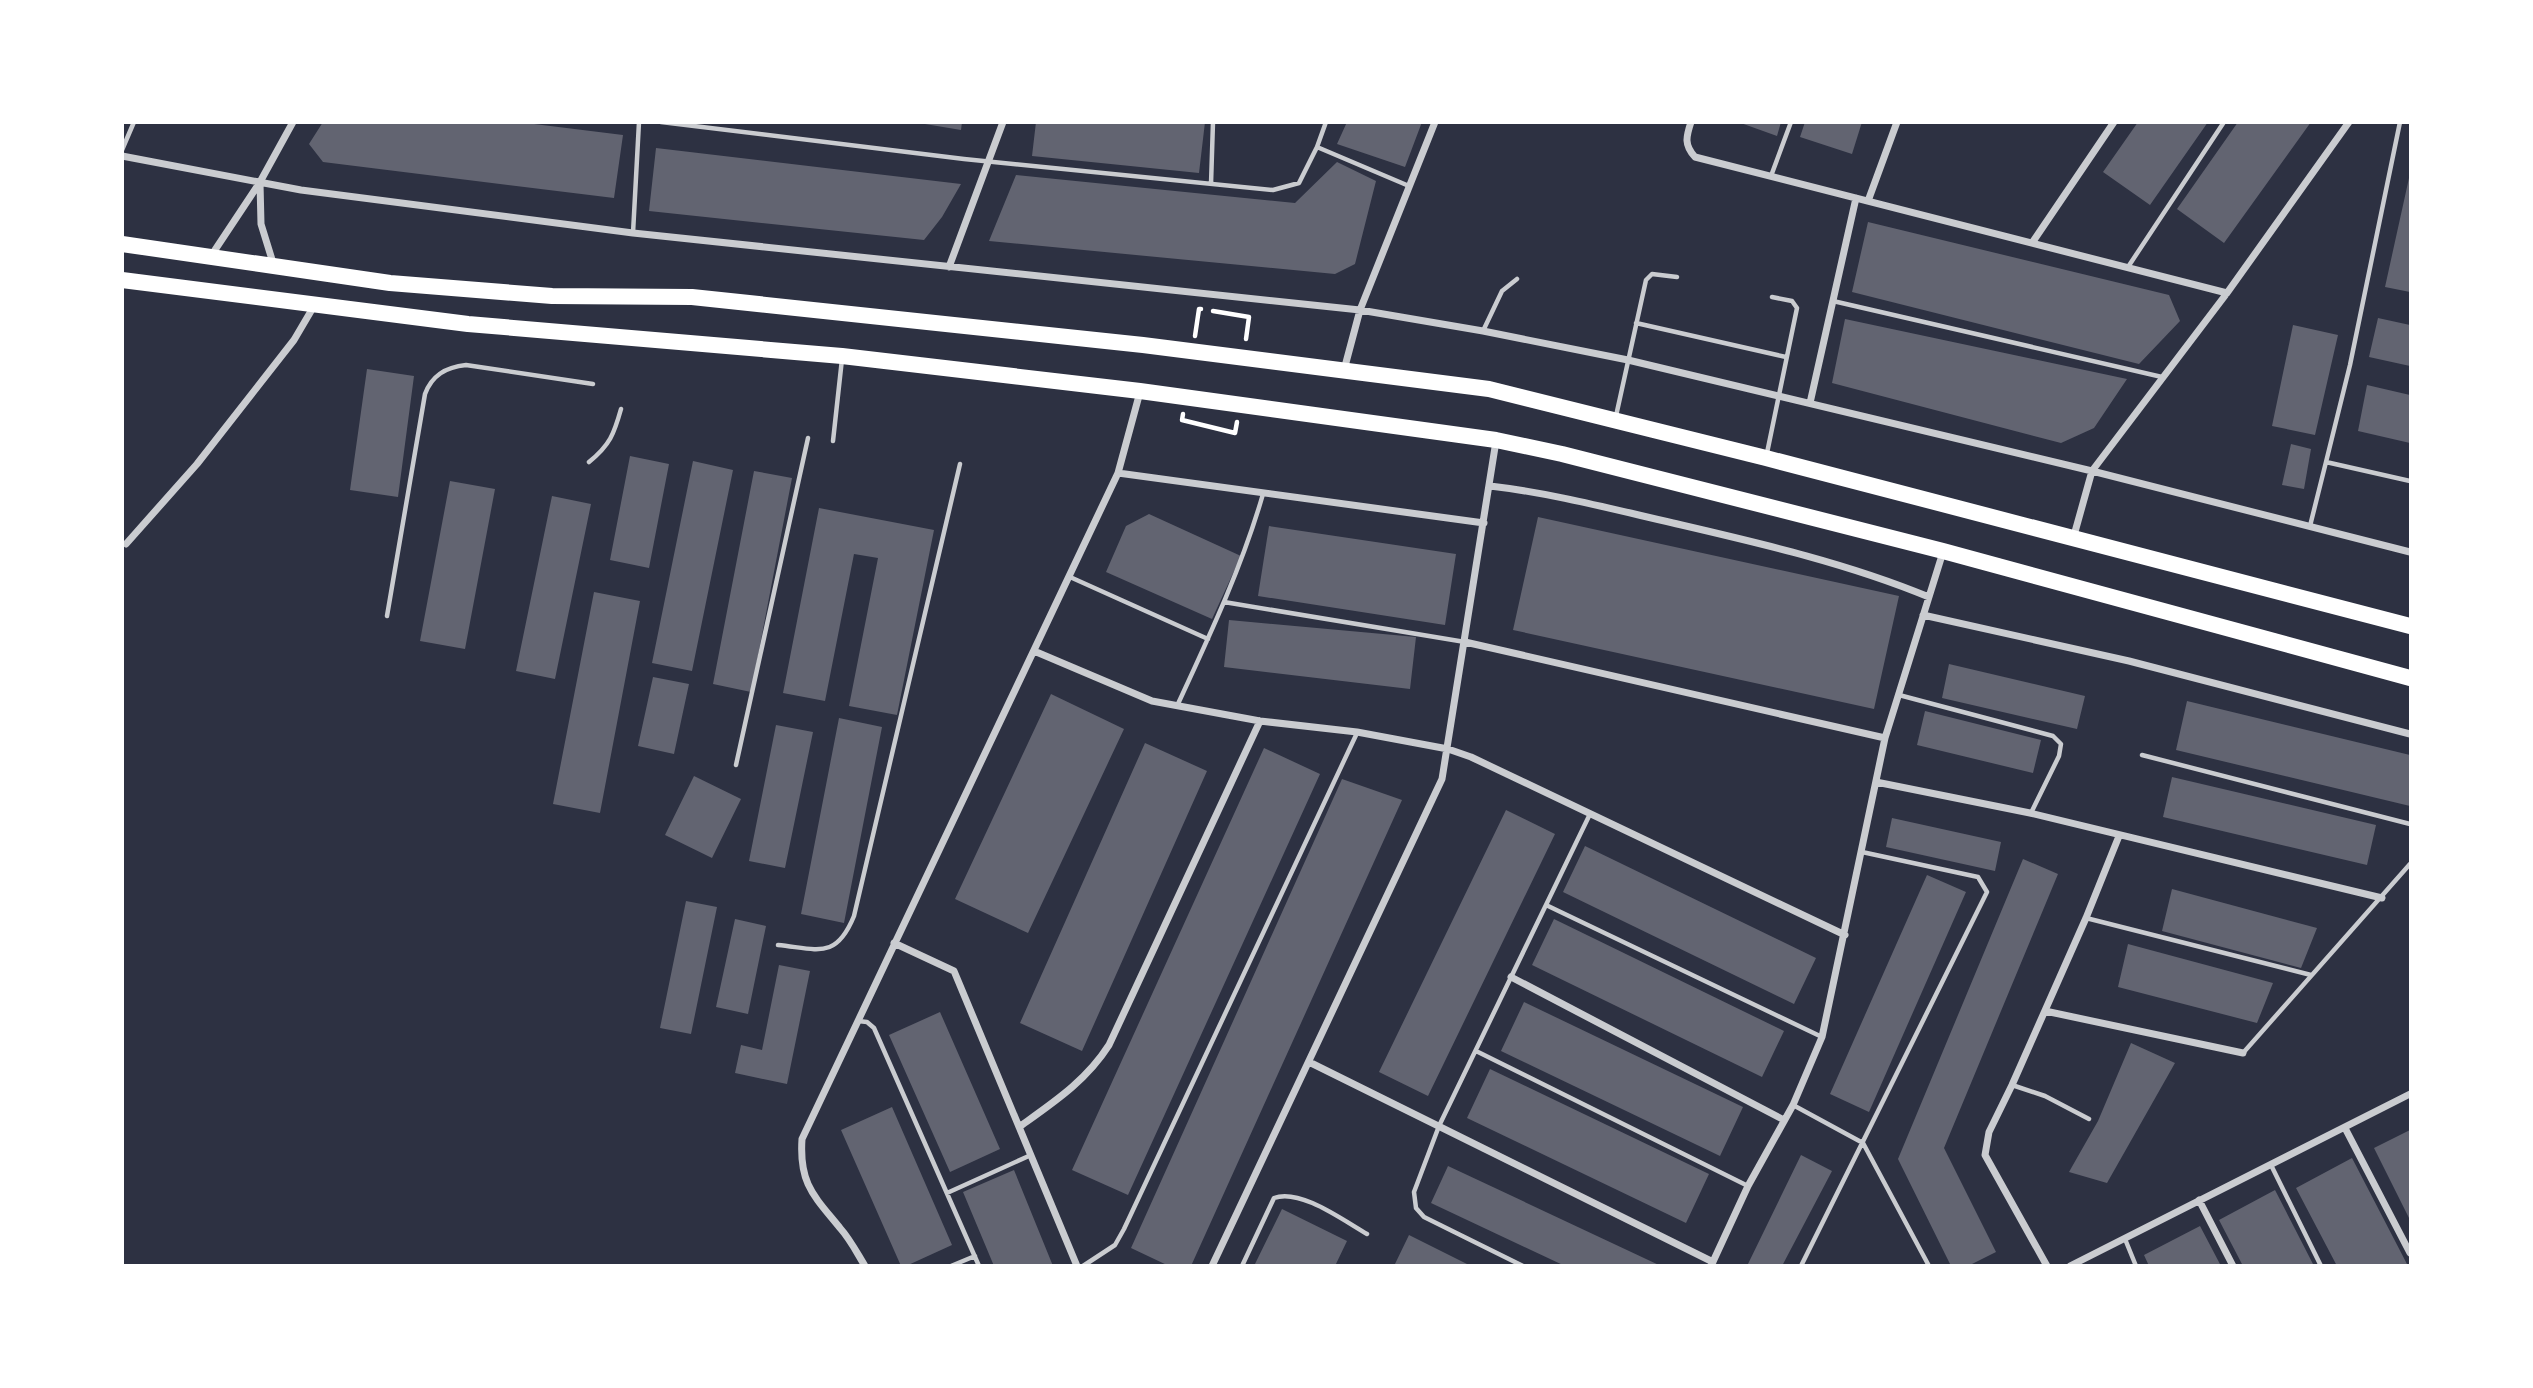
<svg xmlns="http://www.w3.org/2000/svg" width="2533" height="1388" font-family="'Crimson Pro',serif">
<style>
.building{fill:#626471}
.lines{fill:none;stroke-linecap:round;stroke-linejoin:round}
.path{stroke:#fff;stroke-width:4.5}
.service{stroke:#caccd0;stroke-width:4.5}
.minor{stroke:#caccd0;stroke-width:7}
.trunk{stroke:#fff;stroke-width:16}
</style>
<rect width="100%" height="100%" fill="#2d3142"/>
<path class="building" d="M323,122H518L623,135L614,198L323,162L309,144Z
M913,122H962L961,130Z
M1036,122H1205L1199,173L1032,156Z
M1347,122H1422L1405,167L1337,144Z
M1738,122H1781L1777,136Z
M1805,122H1862L1852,154L1800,137Z
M2138,122H2208L2150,205L2103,172Z
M2238,122H2311L2224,243L2177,209Z
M656,148L961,184L942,217L924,240L649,211Z
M1337,162L1376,181L1355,264L1335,274L989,241L1016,175L1295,203Z
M2409,178H2410V292L2385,287Z
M1868,222L2169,295L2180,321L2139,364L1852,292Z
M2378,318L2410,325V366L2369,357Z
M1845,319L2127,379L2094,428L2061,443L1832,383Z
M2293,325L2338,335L2315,435L2272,426Z
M367,369L414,376L398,497L350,490Z
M2367,385L2410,395V443L2358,431Z
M2291,444L2311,449L2304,489L2282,485Z
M630,456L669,464L649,568L610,560Z
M693,461L733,470L692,671L652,663Z
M754,471L792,478L751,692L713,684Z
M450,481L495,489L465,649L420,641Z
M552,496L591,504L555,679L516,671Z
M819,508L934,530L897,715L849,706L878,558L854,554L825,701L783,693Z
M1149,514L1241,556L1212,619L1106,572L1126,526Z
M1538,517L1899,596L1874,709L1513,630Z
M1269,526L1456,554L1445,625L1258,596Z
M594,592L640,601L600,813L553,804Z
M1229,620L1416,637L1410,689L1224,667Z
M1949,664L2085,696L2077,729L1942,698Z
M653,677L689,684L674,754L638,746Z
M1051,694L1124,729L1028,933L955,899Z
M2187,701L2410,755V806L2176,750Z
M1925,711L2041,740L2033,773L1917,745Z
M839,718L882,727L844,923L801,914Z
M776,725L813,732L785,868L749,861Z
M1145,743L1207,771L1082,1051L1020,1023Z
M1264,748L1320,774L1128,1195L1072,1170Z
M694,776L741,799L712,858L665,835Z
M2172,777L2376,825L2367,865L2163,817Z
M1342,779L1402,800L1191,1266H1169L1131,1248Z
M1506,810L1555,834L1428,1096L1379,1072Z
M1892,818L2001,842L1995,871L1886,847Z
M1585,846L1816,958L1794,1004L1563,892Z
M2023,859L2058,874L1944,1148L1996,1252L1968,1266H1951L1898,1159Z
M1927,875L1966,892L1869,1112L1830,1094Z
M2172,889L2317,928L2301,968L2162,931Z
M686,901L717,907L691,1034L660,1028Z
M735,919L766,926L748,1014L716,1007Z
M1554,919L1784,1031L1762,1077L1532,965Z
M2128,944L2273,983L2257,1023L2118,987Z
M779,965L810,971L787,1084L735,1073L741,1045L762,1050Z
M1524,1002L1743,1107L1720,1156L1501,1051Z
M940,1012L1000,1149L950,1172L889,1035Z
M2131,1043L2175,1063L2107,1183L2069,1172L2098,1121Z
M1490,1069L1709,1174L1686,1223L1467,1118Z
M892,1107L952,1245L906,1266H901L841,1130Z
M2410,1130V1220L2374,1148Z
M1801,1155L1832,1171L1782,1266H1747Z
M2352,1158L2408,1266H2337L2296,1188Z
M1448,1166L1661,1266H1565L1431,1203Z
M1014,1170L1053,1266H994L963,1192Z
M2275,1190L2314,1266H2243L2219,1220Z
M1282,1209L1347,1241L1335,1266H1254Z
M2200,1226L2221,1266H2149L2144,1255Z
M1409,1235L1471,1266H1394Z"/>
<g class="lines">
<path class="path" d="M1213,311L1249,317L1246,339
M1195,336L1199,309H1201
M1183,414L1182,420L1235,433L1237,422"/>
<path class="service" d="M661,122L964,159L1273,190L1299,183L1317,147L1326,122
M1317,147L1409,186
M122,150L134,122
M1771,176L1791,122
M1211,184L1213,122
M633,233L639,122
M2128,267L2224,122
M1833,301L2162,377
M1636,323L1786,357
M1483,331L1502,291L1517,279
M1616,416L1646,280L1652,274L1677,277
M833,441L842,359
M1767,453L1797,308L1792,301L1772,297
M589,462C610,445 614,434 621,409
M2326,462L2350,365L2400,122
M2310,526L2326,462L2410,481
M1070,577L1208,639
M1224,602L1465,642
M387,616L425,394C432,375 446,367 466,365L593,384
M1899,695L2053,736L2061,744L2059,756L2031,813
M1177,706C1209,637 1242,567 1263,494
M2142,755L2410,824
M736,765L808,438
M1546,905L1822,1037
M2086,918L2311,975
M778,945C818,949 836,960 854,916L960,464
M858,1021L867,1022L874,1028L979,1266
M1476,1051L1748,1186
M2243,1053L2410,864
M2012,1085L2045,1096L2089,1119
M1793,1105L1863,1143L1929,1266
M2271,1165L2321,1266
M947,1193L1031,1155
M2125,1239L2136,1266
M951,1266L975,1256
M1083,1266L1115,1245L1124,1229L1357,733
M1242,1266L1274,1198C1300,1188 1344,1221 1367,1234
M1523,1266L1424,1217L1416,1208L1414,1192L1439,1126L1590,814
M1801,1266L1987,892L1978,877L1862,852"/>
<path class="minor" d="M1691,122C1686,137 1684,145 1695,157L2227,293
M122,156L301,190L633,233L1360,310L1483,331L1628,360L2092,471L2410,552
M260,183L261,224L274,266
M1868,201L1897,122
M2032,243L2114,122
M211,256L260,182L293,122
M949,267L1003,122
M1344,370L1360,310L1435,122
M1810,403L1856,198
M1118,473L1484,523
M1490,486C1551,493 1612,509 1673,523C1759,543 1847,563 1929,597
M2073,539L2092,471L2227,293L2349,122
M126,544L197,464L294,340L314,306
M1923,615L2129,661L2410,734
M1465,642L1885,738
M1034,651L1152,701L1260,721L1357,732L1448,749L1471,757L1845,935
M1876,782L2030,813L2382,898
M894,943L954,971L1077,1266
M1511,977L1784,1120
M2045,1011L2243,1053
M1309,1062L1713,1262
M1019,1127C1054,1102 1086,1081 1109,1045L1260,721
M2345,1128L2410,1253
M2199,1200L2233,1266
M865,1266C857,1253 850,1239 840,1228C814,1196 799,1184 802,1139L1118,473L1140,392
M1212,1266L1442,779L1496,441
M1711,1266L1748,1186L1793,1105L1822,1037L1885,738L1943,552
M2047,1266L1985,1155L1989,1132L2012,1085L2086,918L2119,836
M2070,1266L2410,1094"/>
<path class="trunk" d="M122,244L390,283L552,296L692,297L1143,345L1489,389L1766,458L2410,626
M122,280L468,324L842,356L1140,391L1496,440L1562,454L1943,551L2410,678"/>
</g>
<rect width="2533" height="1388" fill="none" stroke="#ffffff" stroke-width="248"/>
</svg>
